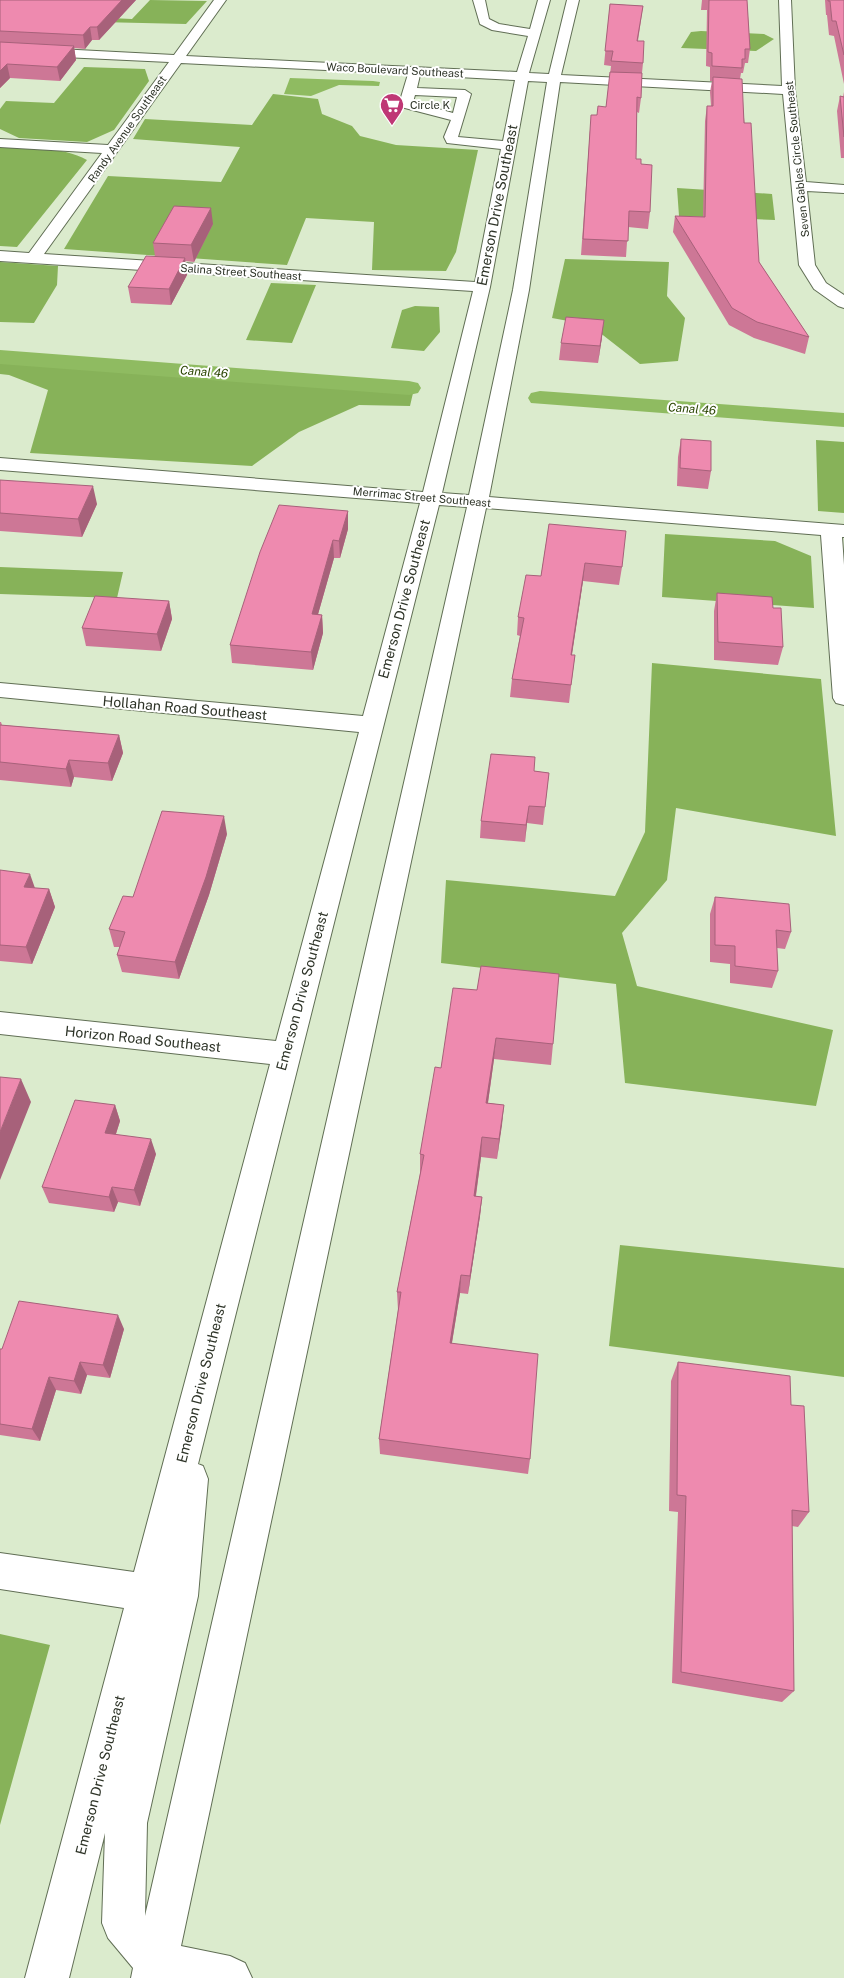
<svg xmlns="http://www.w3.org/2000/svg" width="844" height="1978" font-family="'Public Sans',sans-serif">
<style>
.forest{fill:#87b259}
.water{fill:#8fbb61}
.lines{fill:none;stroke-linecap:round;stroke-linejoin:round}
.canal{fill:#8fbb61;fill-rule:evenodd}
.minor-casing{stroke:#606e54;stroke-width:2}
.minor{fill:#fff;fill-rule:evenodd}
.wall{fill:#cd7796}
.shaded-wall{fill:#a7617a}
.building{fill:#ee8aaf;stroke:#a7617a}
.labels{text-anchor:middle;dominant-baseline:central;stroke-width:4;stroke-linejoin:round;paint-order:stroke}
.far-street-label{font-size:11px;fill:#2e3428;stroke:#fff}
.far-poi-label{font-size:11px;fill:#2e3428;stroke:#fff;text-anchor:start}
.far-water-label{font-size:12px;font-style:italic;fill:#2d4705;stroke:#fff}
.street-label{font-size:14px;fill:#2e3428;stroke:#fff}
</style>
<rect width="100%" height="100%" fill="#dbebcd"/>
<path class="forest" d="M150,0L207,1L186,24L99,22L23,14L132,19Z
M701,31L764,34L774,39L756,51L681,48L691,32Z
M84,67L145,69L149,81L114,130L87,142L19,138L0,129V109L6,101L54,103Z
M273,94L318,99L322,114L352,126L360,136L396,145L478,150L456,252L446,271L372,270L374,222L306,218L287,265L64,249L108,176L221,182L240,147L133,139L145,119L252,125Z
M0,147C28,148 62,146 87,160L17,247L0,246Z
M677,188L772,194L775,220L679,216Z
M565,259L669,262L667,296L685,318L678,361L640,364L590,325L552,318Z
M0,262L58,266L57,285L34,323L0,322Z
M271,283L316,285L292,343L246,340Z
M415,306L439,307L440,332L424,351L391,348L402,310Z
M0,361L413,393L410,406L359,405L299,432L252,466L30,453L48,390L9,375L0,374Z
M816,440L844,442V513L818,511Z
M665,534L775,541L811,556L814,608L662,597Z
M0,567L123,572L117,598L0,594Z
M652,663L821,679L836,836L676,808L667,880L622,933L637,986L833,1030L816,1106L625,1083L616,984L441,963L446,880L615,896L645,832Z
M620,1245L844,1268V1377L609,1346Z
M0,1634L50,1645L0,1825Z"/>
<path class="water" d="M290,78L373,81L380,82L379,86L339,85L311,96L284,94Z"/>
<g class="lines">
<path class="canal" d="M0,350L409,381L418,383L421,388L418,393L409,395L0,364Z
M540,391L844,413V427L531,403L528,398L531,393Z"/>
<g class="minor-casing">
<path id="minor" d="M214,0H226L186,56L517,72L528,36L492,30L480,24L473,0H485L489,19L499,24L530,29L538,0H550L529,73L549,74L567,0H579L561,75L782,86L779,0H791L795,90L806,182L844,185V193L807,191L815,265L826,283L844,295V308L838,306L814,289L799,265L783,94L560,82L529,290L489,497L844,525V537H842L844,565V705L836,703L833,698L821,535L486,508L181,1946L230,1956L245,1963L252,1978H131L133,1968L108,1938L102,1923L105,1833L69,1978H25L124,1608L0,1589V1553L134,1572L270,1064L0,1034V1012L276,1041L359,732L0,697V683L363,716L420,503L0,470V458L423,492L473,291L0,261V251L29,253L102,153L0,147V139L108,145L169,62L0,54V46L174,55ZM181,63L408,74L399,104L401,107L451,120L444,137L447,143L501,149L475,282L44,254ZM420,75L515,80L503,141L458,137L471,94L465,90L417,88ZM528,81L547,82L513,290L469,495L442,493L490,287ZM415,95L457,97L453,113L413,102ZM439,505L467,507L145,1916L147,1823L198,1596L208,1479L203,1466L198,1464Z"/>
</g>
<use href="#minor" class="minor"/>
</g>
<path class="wall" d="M0,0H136L99,40H92L85,49L74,48L76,60L60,81L10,78L0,88Z
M702,0H747L750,49L748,63H745L743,73H741L740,79L759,262L809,337L805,354L754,338L729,325L673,232L675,216L703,217L705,121L707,106H711L710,92L712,81H710V67L706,66L707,10H701Z
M825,0H844V84L834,36L829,35L827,15H826Z
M610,4L643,6L638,41L643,63L642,73L641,98L639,113L637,112L636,159L641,164L650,212L648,229L628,227L626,257L581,255L590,130L597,115L606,107L611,66L604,65Z
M844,92V158H841L837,111L840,96L843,97Z
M213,224L194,262L185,261L187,275L171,305L131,303L128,287L155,256L153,243Z
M602,337L598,363L559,360L561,343Z
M681,439L711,471L708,489L677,486L678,457Z
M0,480L97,504L82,537L0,531Z
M348,511V529L340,558H334L318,614L322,615L323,633L313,670L232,663L230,645Z
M549,524L622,567L619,585L583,581L572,655H575L569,703L510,697L512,679L520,636L517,635L518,617L541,576Z
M717,593L773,608L783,647L778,665L714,660V611Z
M169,601L172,619L161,651L86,646L82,628Z
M0,722H1L2,725L119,735L123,753L112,781L74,777L71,787L0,780Z
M534,771L549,773L543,825L527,823L525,842L480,838L481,821Z
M227,834L209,895L179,979L122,972L117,955L120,947H114L109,929L133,897Z
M0,870L35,888L49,889L55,907L32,964L0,961Z
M715,897L791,932L785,949L777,948L778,971L772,988L730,983V964L710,962V914Z
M477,990L553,1044L551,1065L494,1059L488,1103L504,1105L497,1159L481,1157L476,1196L482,1197L480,1216L468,1294L460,1293L452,1343L530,1459L528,1474L380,1454L379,1439L398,1310L397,1292L420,1174V1154L441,1068Z
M115,1105L120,1121L116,1134L156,1154L140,1206L118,1202L114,1212L49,1203L42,1187Z
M124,1329L110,1378L87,1375L81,1394L56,1390L40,1441L0,1435V1349H2Z
M678,1362L791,1405L809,1512L798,1527L792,1526L794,1691L782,1702L672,1683L678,1512L669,1511L671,1381Z"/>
<path class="shaded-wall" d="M122,0H136L99,40L97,27Z
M90,27L92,40L85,49L83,35Z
M74,46L76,60L60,81L57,67Z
M7,64L10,78L0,88V71Z
M211,208L213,224L194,262L191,245Z
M185,258L187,275L171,305L169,289Z
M604,320L602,337L598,363L600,346Z
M93,486L97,504L82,537L78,519Z
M348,511V529L340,558L339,541Z
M333,540L334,558L313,632L312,614Z
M585,563L583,581L569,673L571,655Z
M169,601L172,619L161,651L157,634Z
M322,615L323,633L313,670L311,652Z
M119,735L123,753L112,781L108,763Z
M69,760L74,777L71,787L66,769Z
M529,806L527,823L525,842L526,825Z
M224,816L227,834L209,895L179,979L175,962Z
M30,874L36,891L24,887Z
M49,889L55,907L32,964L26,947Z
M496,1038L494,1059L485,1123L486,1103Z
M21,1079L31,1102L0,1180V1132Z
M115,1105L120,1121L111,1149L105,1133Z
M504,1105L502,1125L497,1159L499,1139Z
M482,1137L481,1157L473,1215L474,1196Z
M151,1139L156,1154L140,1206L134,1190Z
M112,1187L118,1202L114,1212L109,1197Z
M482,1197L480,1216L468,1294L470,1276Z
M461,1275L460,1293L449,1360L450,1343Z
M118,1315L124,1329L110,1378L103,1365Z
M80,1362L87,1375L81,1394L74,1381Z
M49,1377L56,1390L40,1441L32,1429Z"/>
<path class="building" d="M0,0H122L97,27H90L83,35L0,31Z
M709,0H747L750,49H745V59H742V68L712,66V53L708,52Z
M828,0H844V55L836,21H832L830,1H828Z
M610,4L643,6L637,41H644L643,63L611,61L613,51H605Z
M0,42L74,46L57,67L7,64L0,71Z
M610,72L642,73L641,98L637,97L636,159H641V164L652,165L650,212L629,211L628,241L583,239L591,115H597L598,106L606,107Z
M713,77L742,79L744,123H751L759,262L809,337L757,322L732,308L675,216L705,217L707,106H713Z
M840,96L844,97V137Z
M174,206L211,208L191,245L153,243Z
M146,256L185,258L169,289L128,287Z
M566,317L604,320L600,346L561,343Z
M681,439L711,441V471L680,468Z
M0,480L93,486L78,519L0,513Z
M279,505L348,511L339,541L333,540L312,614L322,615L311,652L230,645L260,552Z
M549,524L626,531L622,567L585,563L571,655H575L571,685L512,679L524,618L518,617L526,575L541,576Z
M717,593L772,597L773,608H781L783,647L718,642Z
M95,596L169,601L157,634L82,628Z
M0,725L119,735L108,763L69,760L66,769L0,762Z
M491,754L535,757L534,771L549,773L545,807L529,806L526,825L481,821Z
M162,811L224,816L206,877L175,962L117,955L125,932L109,929L123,896L133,897Z
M0,870L30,874L24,887L49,889L26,947L0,945Z
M715,897L789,904L791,932L776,930L778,971L735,966V946L715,945Z
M481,966L559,974L553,1044L496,1038L486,1103L504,1105L499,1139L482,1137L474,1196L482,1197L470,1276L461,1275L450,1343L538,1354L530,1459L379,1439L401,1292H397L424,1155L420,1154L435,1067L441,1068L453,988L477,990Z
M0,1077L21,1079L0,1132Z
M75,1100L115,1105L105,1133L151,1139L134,1190L112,1187L109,1197L42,1187Z
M19,1301L118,1315L103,1365L80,1362L74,1381L49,1377L32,1429L0,1424V1349H2Z
M678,1362L790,1376L791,1405L804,1406L809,1512L792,1510L794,1691L681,1672L686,1496L677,1495Z"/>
<defs>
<g id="supermarket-pin" transform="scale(1.25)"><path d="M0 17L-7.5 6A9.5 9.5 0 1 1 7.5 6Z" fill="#bf3775" stroke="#fff"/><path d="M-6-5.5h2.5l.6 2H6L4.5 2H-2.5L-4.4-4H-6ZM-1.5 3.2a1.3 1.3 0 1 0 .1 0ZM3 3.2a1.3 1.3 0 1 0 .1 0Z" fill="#fff"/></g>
</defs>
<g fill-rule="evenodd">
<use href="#supermarket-pin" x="392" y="105"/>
</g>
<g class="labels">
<g class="far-street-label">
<text transform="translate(395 70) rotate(3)">Waco Boulevard Southeast</text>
<text transform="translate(127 129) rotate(-55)">Randy Avenue Southeast</text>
<text transform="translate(797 159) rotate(-96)">Seven Gables Circle Southeast</text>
<text transform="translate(241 272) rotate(4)">Salina Street Southeast</text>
<text transform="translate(422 497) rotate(5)">Merrimac Street Southeast</text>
</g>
<g class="far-poi-label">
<text x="410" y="105">Circle K</text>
</g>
<g class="far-water-label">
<text transform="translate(204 372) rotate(4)">Canal 46</text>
<text transform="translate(692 409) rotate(4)">Canal 46</text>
</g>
<g class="street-label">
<text transform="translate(497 205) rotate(-79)">Emerson Drive Southeast</text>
<text transform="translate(404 599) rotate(-75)">Emerson Drive Southeast</text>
<text transform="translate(185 708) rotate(5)">Hollahan Road Southeast</text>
<text transform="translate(302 991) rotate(-75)">Emerson Drive Southeast</text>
<text transform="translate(143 1039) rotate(6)">Horizon Road Southeast</text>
<text transform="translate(201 1383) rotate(-76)">Emerson Drive Southeast</text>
<text transform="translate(100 1775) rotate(-76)">Emerson Drive Southeast</text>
</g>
</g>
</svg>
